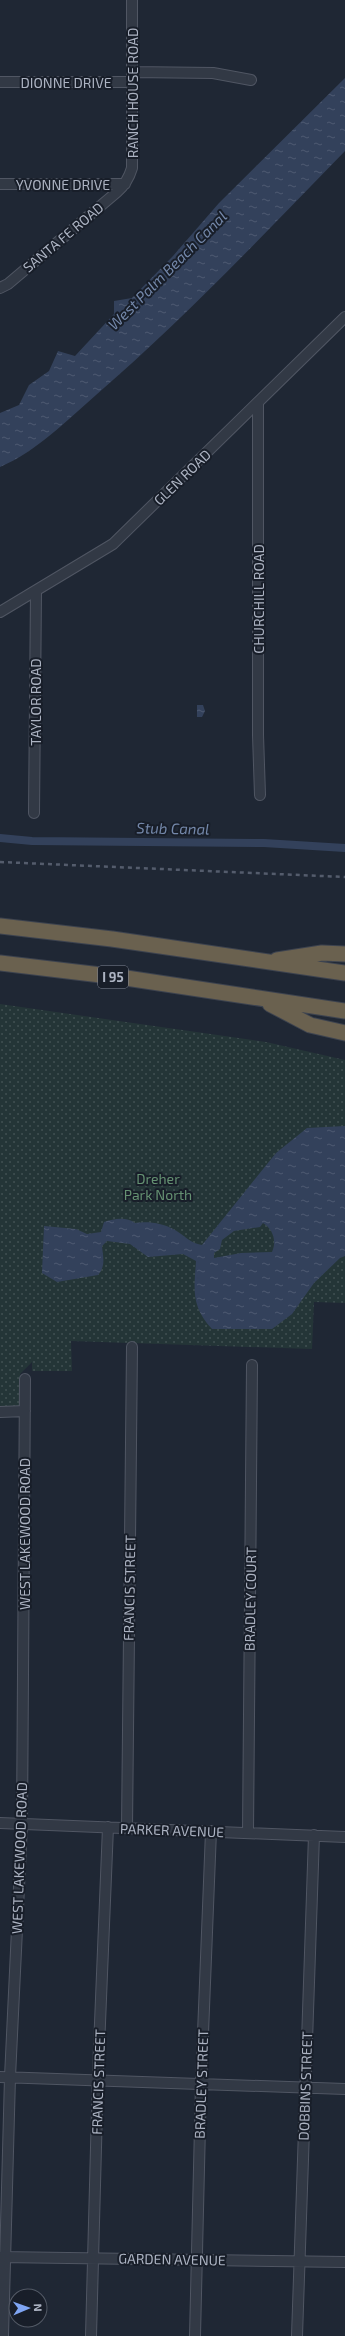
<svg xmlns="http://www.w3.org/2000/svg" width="345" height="2336" font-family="'Exo 2',sans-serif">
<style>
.green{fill:url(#green-dots)}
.water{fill:url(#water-ripples);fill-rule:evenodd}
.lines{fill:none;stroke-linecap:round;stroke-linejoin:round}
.canal{stroke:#33415b;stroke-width:8}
.minor-casing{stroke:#505663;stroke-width:12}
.highway-casing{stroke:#3d434f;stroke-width:17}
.minor{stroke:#323945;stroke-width:10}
.highway{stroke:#6a614f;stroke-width:15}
.rail{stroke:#545c6c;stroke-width:2.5;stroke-dasharray:4 4;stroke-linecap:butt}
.labels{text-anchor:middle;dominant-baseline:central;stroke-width:4;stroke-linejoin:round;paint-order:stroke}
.shield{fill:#181e29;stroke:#808694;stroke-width:1}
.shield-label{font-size:13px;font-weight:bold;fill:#acb3c2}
.street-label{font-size:14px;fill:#acb3c2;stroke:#181e29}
.park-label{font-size:14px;fill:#659172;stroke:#181e29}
.water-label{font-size:15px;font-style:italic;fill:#7488aa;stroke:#181e29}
</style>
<defs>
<pattern id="green-dots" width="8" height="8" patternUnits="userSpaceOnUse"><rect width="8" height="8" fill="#243537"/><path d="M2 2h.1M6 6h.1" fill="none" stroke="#415052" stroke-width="1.8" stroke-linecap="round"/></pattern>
<pattern id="water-ripples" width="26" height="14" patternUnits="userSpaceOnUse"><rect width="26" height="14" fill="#33415b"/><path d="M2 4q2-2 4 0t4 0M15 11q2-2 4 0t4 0" fill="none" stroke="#4e5a71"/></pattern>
</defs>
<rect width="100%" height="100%" fill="#1f2734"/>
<path class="green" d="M0,1004L266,1042L345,1060V1303L314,1302L312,1349L71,1341L72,1371H32V1362L20,1374V1415H0Z"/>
<path class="water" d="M345,78V151C264,234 184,319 96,395C66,421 37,451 0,467V413L19,405L29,385L49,371L58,351L75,356L114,314V301L132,298L173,256L219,203Z
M197,705H203L205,711L202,717H197Z
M345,1126V1256L340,1258L314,1283L292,1314L272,1329H212C191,1306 194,1290 196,1261L183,1254L148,1257L130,1244L107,1241L102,1246C103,1257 106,1266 98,1275L57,1282L42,1273L44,1226L76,1229L87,1234L101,1232L104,1222C113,1219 126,1216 135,1223C148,1221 163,1223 175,1230C185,1236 190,1243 202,1245L276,1153L307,1128ZM263,1223C273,1229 277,1241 272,1252L241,1253L214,1258V1253L220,1249L222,1240L234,1231L260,1227Z"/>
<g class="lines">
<path class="canal" d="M0,838L32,841L264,843L345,848"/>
<g class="minor-casing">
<path id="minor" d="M132,72L213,73L251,80
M0,82H132
M0,184H125
M0,288L8,284L117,192C125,185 129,178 132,168V0
M258,403V735L260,795
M0,612L113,544L345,317
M34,813L36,591
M0,1412L25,1411
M0,1823L345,1837
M127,1828L132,1347
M248,1833L252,1365
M0,2077L345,2089
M0,2257L345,2262
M3,2336L10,2077L22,1824L25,1379
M91,2336L98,2072L108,1827
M195,2336L201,2084L211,1831
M297,2336L314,1835"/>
</g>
<g class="highway-casing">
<path id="highway" d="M0,926L112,939L345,973
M277,960L322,953L345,954
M0,963L126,978L345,1011
M270,1004L310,1025L345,1033"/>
</g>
<use href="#minor" class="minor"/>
<use href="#highway" class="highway"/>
<path class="rail" d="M0,862L345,877"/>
</g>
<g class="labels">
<rect class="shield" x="98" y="966" width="30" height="22" rx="3"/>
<g class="shield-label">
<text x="113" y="977">I 95</text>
</g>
<g class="street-label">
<text x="66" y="82">DIONNE DRIVE</text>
<text transform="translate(132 93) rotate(-90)">RANCH HOUSE ROAD</text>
<text x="63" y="184">YVONNE DRIVE</text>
<text transform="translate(63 237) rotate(-40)">SANTA FE ROAD</text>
<text transform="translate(182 477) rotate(-44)">GLEN ROAD</text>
<text transform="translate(258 599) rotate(-90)">CHURCHILL ROAD</text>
<text transform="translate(35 702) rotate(-90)">TAYLOR ROAD</text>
<text transform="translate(24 1534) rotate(-90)">WEST LAKEWOOD ROAD</text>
<text transform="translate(129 1588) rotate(-89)">FRANCIS STREET</text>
<text transform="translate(250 1599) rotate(-89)">BRADLEY COURT</text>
<text transform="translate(172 1830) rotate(2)">PARKER AVENUE</text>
<text transform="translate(19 1858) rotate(-88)">WEST LAKEWOOD ROAD</text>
<text transform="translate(98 2082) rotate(-88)">FRANCIS STREET</text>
<text transform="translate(201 2084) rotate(-88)">BRADLEY STREET</text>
<text transform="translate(305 2086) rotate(-88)">DOBBINS STREET</text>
<text transform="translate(172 2259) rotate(1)">GARDEN AVENUE</text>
</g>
<g class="park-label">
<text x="158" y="1178">Dreher<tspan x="158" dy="16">Park North</tspan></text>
</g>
<g class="water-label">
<text transform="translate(167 270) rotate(-45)">West Palm Beach Canal</text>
<text transform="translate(173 828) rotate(1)">Stub Canal</text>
</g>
</g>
<g transform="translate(28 2308) rotate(88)"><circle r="19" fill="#181e29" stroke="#535a66"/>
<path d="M0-3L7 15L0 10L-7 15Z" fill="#7fa5f3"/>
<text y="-6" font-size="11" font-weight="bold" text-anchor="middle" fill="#acb3c2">N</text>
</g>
</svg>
